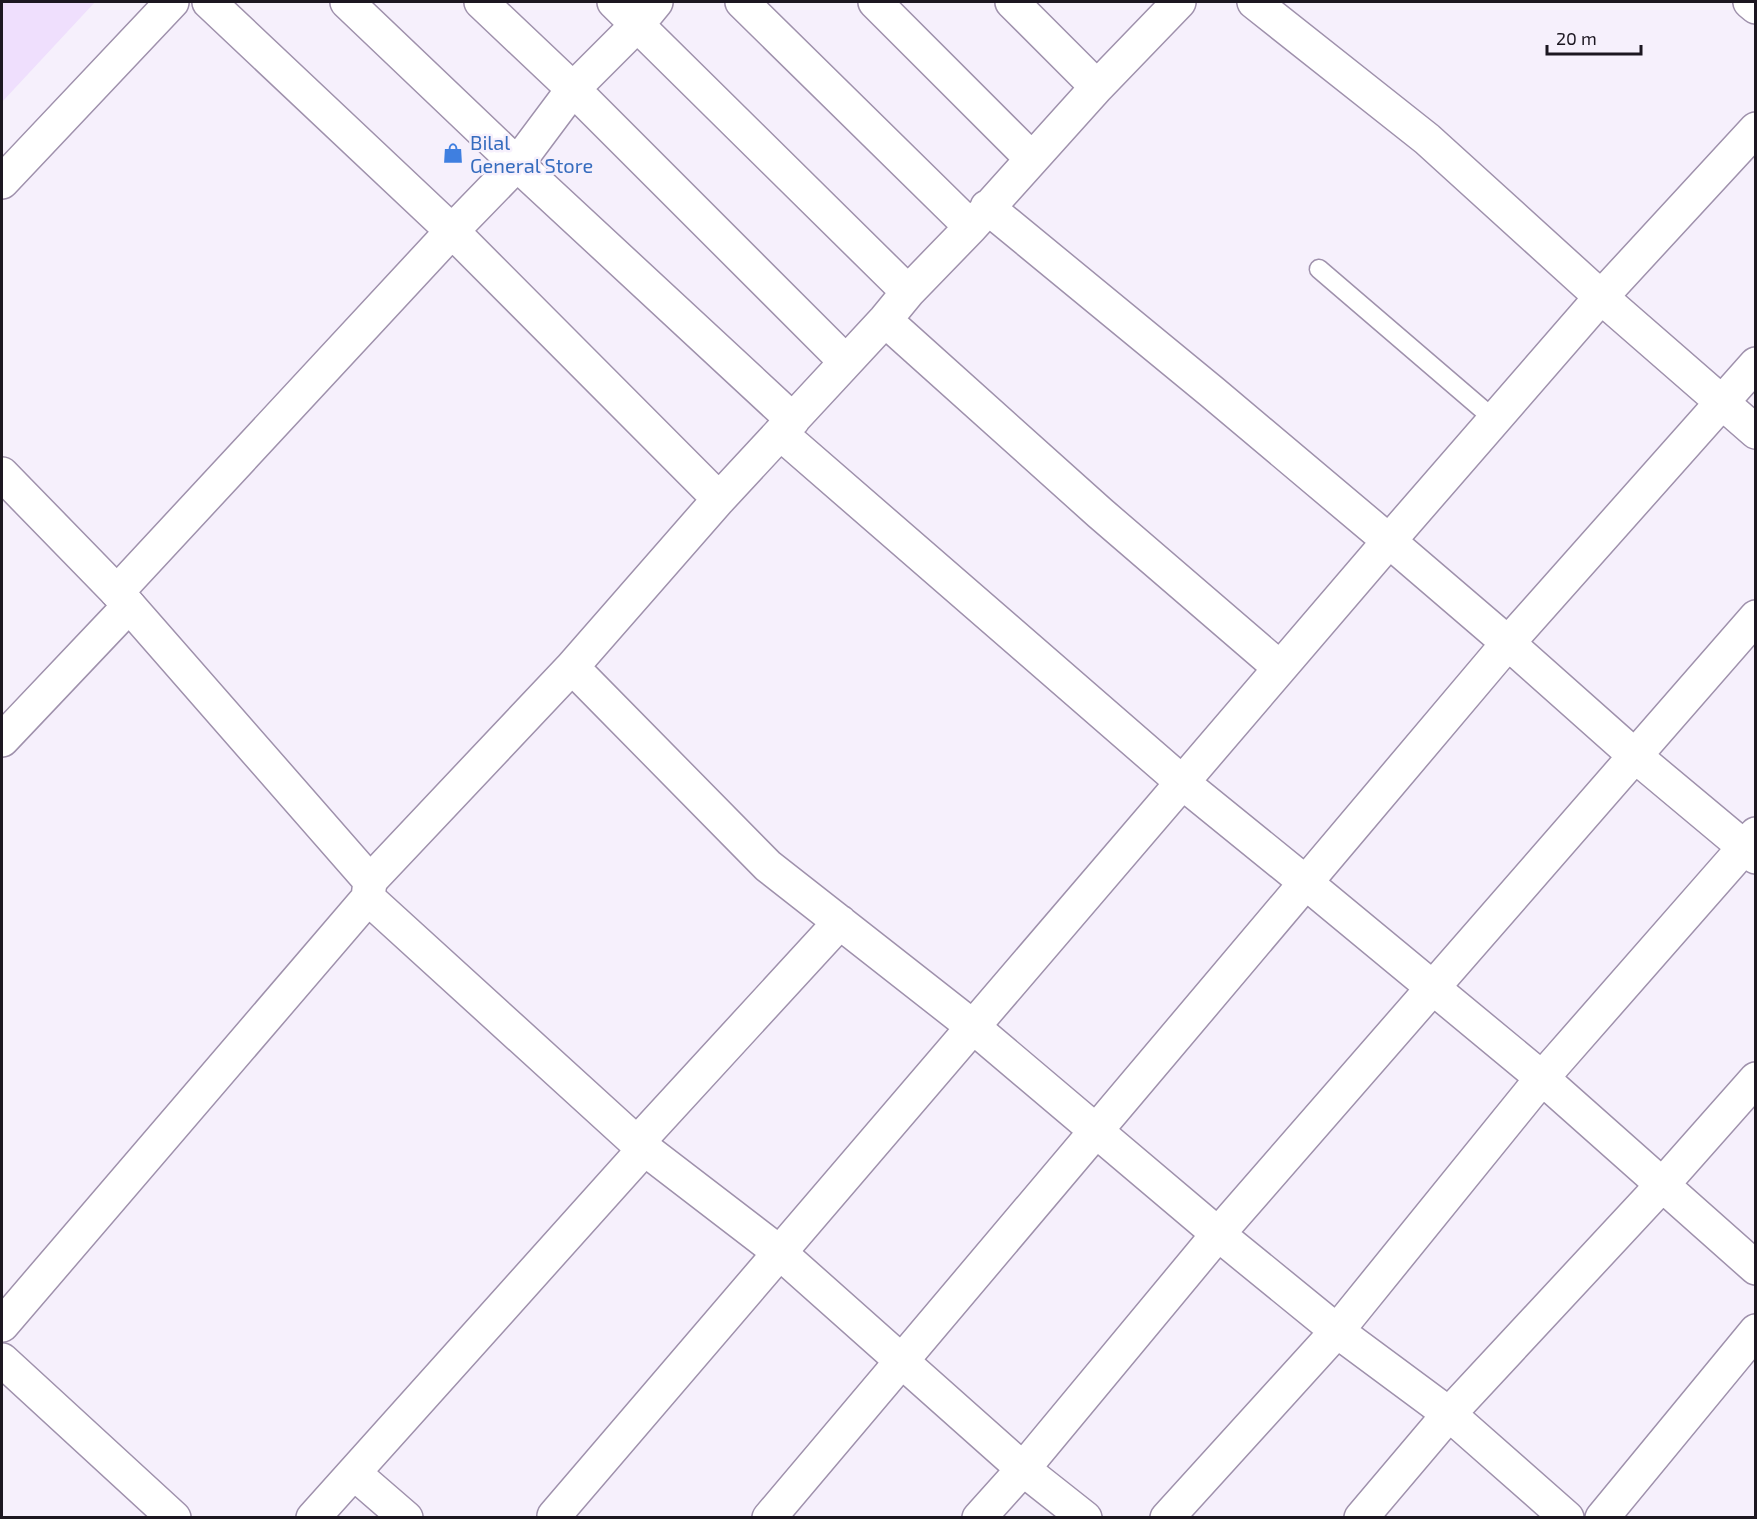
<svg xmlns="http://www.w3.org/2000/svg" width="1757" height="1519" font-family="'Exo 2',sans-serif">
<style>
.built{fill:#efdffd}
.lines{fill:none;stroke-linecap:round;stroke-linejoin:round}
.service-casing{stroke:#9f91ac;stroke-width:21}
.minor-casing{stroke:#9f91ac;stroke-width:36}
.tertiary-casing{stroke:#9f91ac;stroke-width:36}
.service{stroke:#fff;stroke-width:18}
.minor{stroke:#fff;stroke-width:33}
.tertiary{stroke:#fff;stroke-width:33}
.labels{text-anchor:middle;dominant-baseline:central;stroke-width:5;stroke-linejoin:round;paint-order:stroke}
.shop-label{font-size:20px;fill:#366cbe;stroke:#f6f0fc;text-anchor:start}
</style>
<rect width="100%" height="100%" fill="#f6f0fc"/>
<path class="built" d="M2,2H95L2,102Z"/>
<g class="lines">
<g class="service-casing">
<path id="service" d="M1319,269L1495,420"/>
</g>
<g class="minor-casing">
<path id="minor" d="M209,2L452,231L719,499
M347,2L517,164L793,420
M481,2L573,89L846,362
M614,2L908,292
M742,2L971,227
M875,2L1032,159
M1012,2L1097,87
M1254,2L1427,139L1601,297L1756,432
M987,207L1212,392L1389,541L1508,643L1634,755L1756,857
M885,320L1100,513L1280,668
M780,433L1183,783L1305,882L1542,1078L1756,1268
M117,592L452,231L517,164L573,89L638,24L656,2
M572,667L768,866L972,1026L1218,1234L1337,1331L1449,1414L1567,1518
M2,740L129,606
M370,881L572,667L719,499L885,320L908,292L971,227L1097,87L1179,2
M637,1143L840,922
M2,1360L174,1518
M354,1473L406,1518
M554,1516L1389,541L1601,297L1756,129
M313,1518L645,1148
M769,1518L1508,643L1756,364
M979,1518L1023,1469L1218,1234L1756,617
M1167,1518L1337,1331L1542,1078L1756,834
M1361,1518L1449,1414L1663,1184L1756,1079
M1602,1518L1756,1331"/>
</g>
<g class="tertiary-casing">
<path id="tertiary" d="M1750,2L1756,7
M2,182L172,2
M2,474L117,592L370,881L368,898L2,1325
M368,898L637,1143L779,1252L1023,1469L1085,1518"/>
</g>
<use href="#service" class="service"/>
<use href="#minor" class="minor"/>
<use href="#tertiary" class="tertiary"/>
</g>
<defs>
<g id="shop-bare" transform="scale(1.62)"><path d="M-5-2.5h2.3a2.7 3.5 0 0 1 5.4 0H5L5.5 6h-11ZM-1.5-2.5h3a1.5 2.3 0 0 0-3 0Z" fill="#3f7fe0" stroke="#f6f0fc" stroke-width="2.5" paint-order="stroke"/></g>
</defs>
<g fill-rule="evenodd">
<use href="#shop-bare" x="453" y="153"/>
</g>
<g class="labels">
<g class="shop-label">
<text x="470" y="142">Bilal<tspan x="470" dy="23">General Store</tspan></text>
</g>
</g>
<rect width="1757" height="1519" fill="none" stroke="#1c1721" stroke-width="6"/>
<path d="M1547 45v9h94v-9" fill="none" stroke="#1c1721" stroke-width="3"/>
<text x="1556" y="45" font-size="18" fill="#1c1721" stroke="#f6f0fc" stroke-width="4.5" paint-order="stroke">20 m</text>
</svg>
